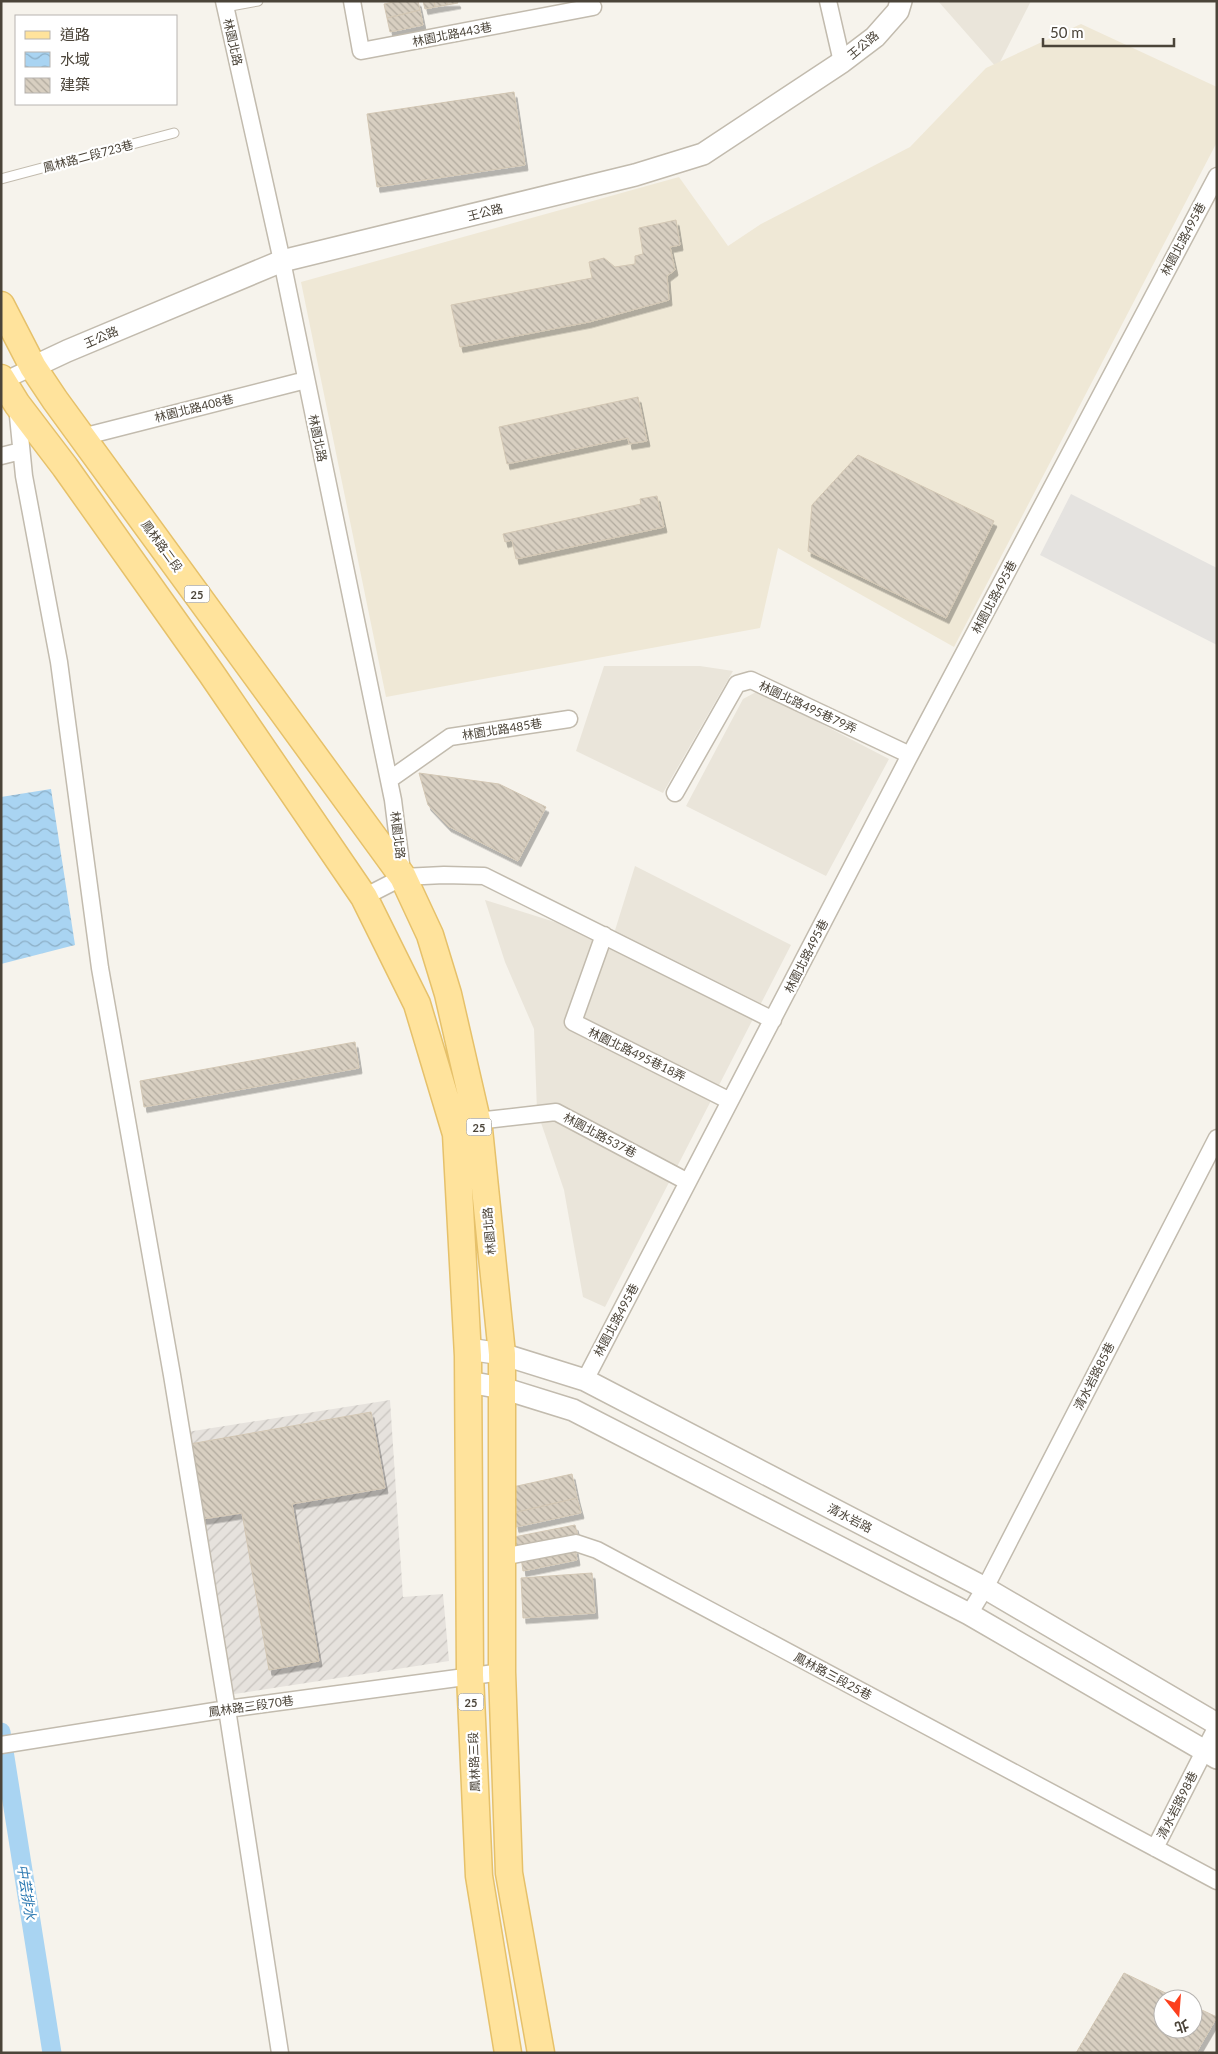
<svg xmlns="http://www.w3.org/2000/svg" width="1218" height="2054" font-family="Lato,'Noto Sans TC',sans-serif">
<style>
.residential{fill:#eae5da}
.industrial{fill:url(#industrial-furrows)}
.education{fill:#efe8d6}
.parking{fill:#e5e3e0}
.water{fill:url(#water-waves)}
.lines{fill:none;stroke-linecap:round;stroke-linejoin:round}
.canal{stroke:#a9d4f2;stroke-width:19}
.building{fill:url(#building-back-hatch);stroke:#d3c7b4;filter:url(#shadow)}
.service-casing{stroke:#c2bbae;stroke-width:11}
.minor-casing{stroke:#c2bbae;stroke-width:19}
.tertiary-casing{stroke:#c2bbae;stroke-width:24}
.primary-casing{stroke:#e6c16a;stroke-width:29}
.service{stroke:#fff;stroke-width:9}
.minor{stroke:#fff;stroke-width:16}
.tertiary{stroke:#fff;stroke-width:21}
.primary{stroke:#ffe39c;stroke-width:26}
.labels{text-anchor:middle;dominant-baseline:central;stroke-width:4.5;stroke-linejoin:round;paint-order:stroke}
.shield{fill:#fff;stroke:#817c74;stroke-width:1}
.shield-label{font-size:11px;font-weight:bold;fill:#4b4439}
.street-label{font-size:12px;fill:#4b4439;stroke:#fff}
.water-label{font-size:14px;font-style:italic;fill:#2e7ab2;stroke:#fff}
</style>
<defs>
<pattern id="industrial-furrows" width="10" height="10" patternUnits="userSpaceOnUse" patternTransform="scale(1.25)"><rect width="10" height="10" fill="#e6e2dd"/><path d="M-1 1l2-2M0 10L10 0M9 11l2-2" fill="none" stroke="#c7c3be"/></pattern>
<pattern id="water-waves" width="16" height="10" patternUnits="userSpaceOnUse" patternTransform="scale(1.25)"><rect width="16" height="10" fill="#a9d4f2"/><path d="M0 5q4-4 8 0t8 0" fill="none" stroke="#8caec5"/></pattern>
<pattern id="building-back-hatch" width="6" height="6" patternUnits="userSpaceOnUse" patternTransform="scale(1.25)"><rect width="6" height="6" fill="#d8cfc1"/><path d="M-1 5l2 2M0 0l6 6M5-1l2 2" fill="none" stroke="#b1aa9e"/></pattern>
<filter id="shadow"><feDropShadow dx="3" dy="5.5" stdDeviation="0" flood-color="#0004"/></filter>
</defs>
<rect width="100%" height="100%" fill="#f6f3ec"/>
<path class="residential" d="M938,1H1031L997,68Z
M604,666H700L733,671L663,793L576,751Z
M758,691L889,759L826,876L686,806L743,699Z
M635,866L791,945L605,1307L583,1297L564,1190L537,1111L534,1029L505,962L485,900L612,940Z"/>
<path class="industrial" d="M390,1400L403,1597L443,1594L449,1661L228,1695L187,1432Z"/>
<path class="education" d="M1081,24L1217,87V142L954,647L778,548L760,628L386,697L301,282L679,177L728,246L761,224L910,147L986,68Z"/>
<path class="parking" d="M1071,494L1217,568V645L1040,555Z"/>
<path class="water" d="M51,789L75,945L1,964V797Z"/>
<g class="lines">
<path class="canal" d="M1,1732L52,2053"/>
</g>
<path class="building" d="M398,1H418L420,10L387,18L384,4Z
M423,1H434L435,7L425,9Z
M434,1H446L447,5L435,7Z
M446,1H457L458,3L447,5Z
M420,10L423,25L390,32L387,18Z
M514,92L525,165L377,187L367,114Z
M676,220L680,245L670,247L675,270L667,276L669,300L589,322L460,347L451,305L592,278L589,262L604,258L615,267L635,264V256L643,254L639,228Z
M638,397L647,441L629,444L628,438L507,464L499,427Z
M858,455L994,521L946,618L808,551L812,505Z
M657,496L664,527L516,559L512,540L505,542L503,534L641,504L640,499Z
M419,773L499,784L546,807L518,861L448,826L428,805Z
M355,1042L359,1068L144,1107L140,1081Z
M371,1412L385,1488L292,1504L319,1661L269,1670L242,1513L203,1519L190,1444Z
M572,1474L577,1498L513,1513L508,1488Z
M577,1498L581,1513L516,1527L513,1513Z
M575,1525L578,1536L517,1549L514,1537Z
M575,1548L577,1560L523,1571L521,1558Z
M592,1573L595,1613L523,1618L521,1578Z
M1124,1973L1178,1999H1163V2029H1193V2006L1217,2017L1196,2053H1076Z"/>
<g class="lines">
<g class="service-casing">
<path id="service" d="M225,7L258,1
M1,179L174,133"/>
</g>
<g class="minor-casing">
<path id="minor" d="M224,1L282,261L393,800L402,872
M352,1L361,51L593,7
M828,1L842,62
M1,382L33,367
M17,406L24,476L59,662L100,968L172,1375L227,1709L280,2053
M82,437L306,380
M1,456L21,451
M389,780L450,737L569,719
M675,793L737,684L751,680L910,755
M364,897L403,877L444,875L484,876L773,1020
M604,935L573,1022L730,1101
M477,1121L556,1112L688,1182
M585,1380L910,755L1217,176
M502,1557L576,1543L597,1550L1217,1881
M969,1614L985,1588L1217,1138
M1,1745L227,1709L502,1672
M1155,1848L1217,1726"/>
</g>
<g class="tertiary-casing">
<path id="tertiary" d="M33,367L67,351L282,261L635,175L703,154L842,62L875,37L898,11L901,1
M468,1349L502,1354L585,1380L985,1588L1217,1724
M468,1382L502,1388L573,1410L969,1614L1217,1758"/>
</g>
<g class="primary-casing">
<path id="primary" d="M1,305L33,367L55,400L403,877L430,935L448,994L479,1129L502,1354V1672L509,1873L541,2053
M1,378L17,404L65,467L211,673L364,897L417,1004L456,1134L468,1356L470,1675L479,1876L508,2053"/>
</g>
<use href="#service" class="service"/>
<use href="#minor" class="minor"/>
<use href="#tertiary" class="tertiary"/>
<use href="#primary" class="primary"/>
</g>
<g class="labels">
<g class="shield">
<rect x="184.5" y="585.5" width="25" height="17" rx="4"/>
<rect x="466.5" y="1118.5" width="25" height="17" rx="4"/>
<rect x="458.5" y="1693.5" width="25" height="17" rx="4"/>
</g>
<g class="shield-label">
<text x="197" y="594">25</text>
<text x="479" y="1127">25</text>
<text x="471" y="1702">25</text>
</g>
<g class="street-label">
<text transform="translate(452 34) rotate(-11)">林園北路443巷</text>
<text transform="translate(233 42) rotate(77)">林園北路</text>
<text transform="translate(863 45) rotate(-40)">王公路</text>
<text transform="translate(88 156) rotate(-15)">鳳林路二段723巷</text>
<text transform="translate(485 212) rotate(-14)">王公路</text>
<text transform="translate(1183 239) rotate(-62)">林園北路495巷</text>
<text transform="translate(101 337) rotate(-23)">王公路</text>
<text transform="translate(194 408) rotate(-14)">林園北路408巷</text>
<text transform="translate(318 438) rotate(78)">林園北路</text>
<text transform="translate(162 546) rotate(54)">鳳林路二段</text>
<text transform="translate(994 597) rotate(-62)">林園北路495巷</text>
<text transform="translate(808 707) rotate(25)">林園北路495巷79弄</text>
<text transform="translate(502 729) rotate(-9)">林園北路485巷</text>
<text transform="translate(398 835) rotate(83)">林園北路</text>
<text transform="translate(806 956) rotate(-63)">林園北路495巷</text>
<text transform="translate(637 1054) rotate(26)">林園北路495巷18弄</text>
<text transform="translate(600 1135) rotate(28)">林園北路537巷</text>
<text transform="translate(489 1231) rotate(-95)">林園北路</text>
<text transform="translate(616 1320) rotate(-62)">林園北路495巷</text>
<text transform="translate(1094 1376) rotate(-63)">清水岩路85巷</text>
<text transform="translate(850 1518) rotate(27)">清水岩路</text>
<text transform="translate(833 1676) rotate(28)">鳳林路三段25巷</text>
<text transform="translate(251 1706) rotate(-8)">鳳林路三段70巷</text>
<text transform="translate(474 1762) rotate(-92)">鳳林路三段</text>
<text transform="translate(1177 1805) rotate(-63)">清水岩路98巷</text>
</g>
<g class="water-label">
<text transform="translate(27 1892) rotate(81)">中芸排水</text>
</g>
</g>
<rect width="1218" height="2054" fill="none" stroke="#4b4439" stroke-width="5"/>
<rect x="15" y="15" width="162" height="90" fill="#ffffff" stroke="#b7b4b0"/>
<rect x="25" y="31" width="25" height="8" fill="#ffe39c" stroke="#b7b4b0"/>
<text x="60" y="40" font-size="15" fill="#4b4439">道路</text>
<rect x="25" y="52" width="25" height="15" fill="url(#water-waves)" stroke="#b7b4b0"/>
<text x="60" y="65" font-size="15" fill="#4b4439">水域</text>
<rect x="25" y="78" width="25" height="15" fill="url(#building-back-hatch)" stroke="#b7b4b0"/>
<text x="60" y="90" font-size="15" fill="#4b4439">建築</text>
<g transform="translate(1178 2014) rotate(163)"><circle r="24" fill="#ffffff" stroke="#b7b4b0"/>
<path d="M0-4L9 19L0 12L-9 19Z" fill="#fc3f1d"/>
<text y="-8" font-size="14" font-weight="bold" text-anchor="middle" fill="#4b4439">北</text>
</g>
<path d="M1043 38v8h131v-8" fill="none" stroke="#4b4439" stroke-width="2.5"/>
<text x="1050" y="38" font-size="15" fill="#4b4439" stroke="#ffffff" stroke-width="4" paint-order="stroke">50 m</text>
</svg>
